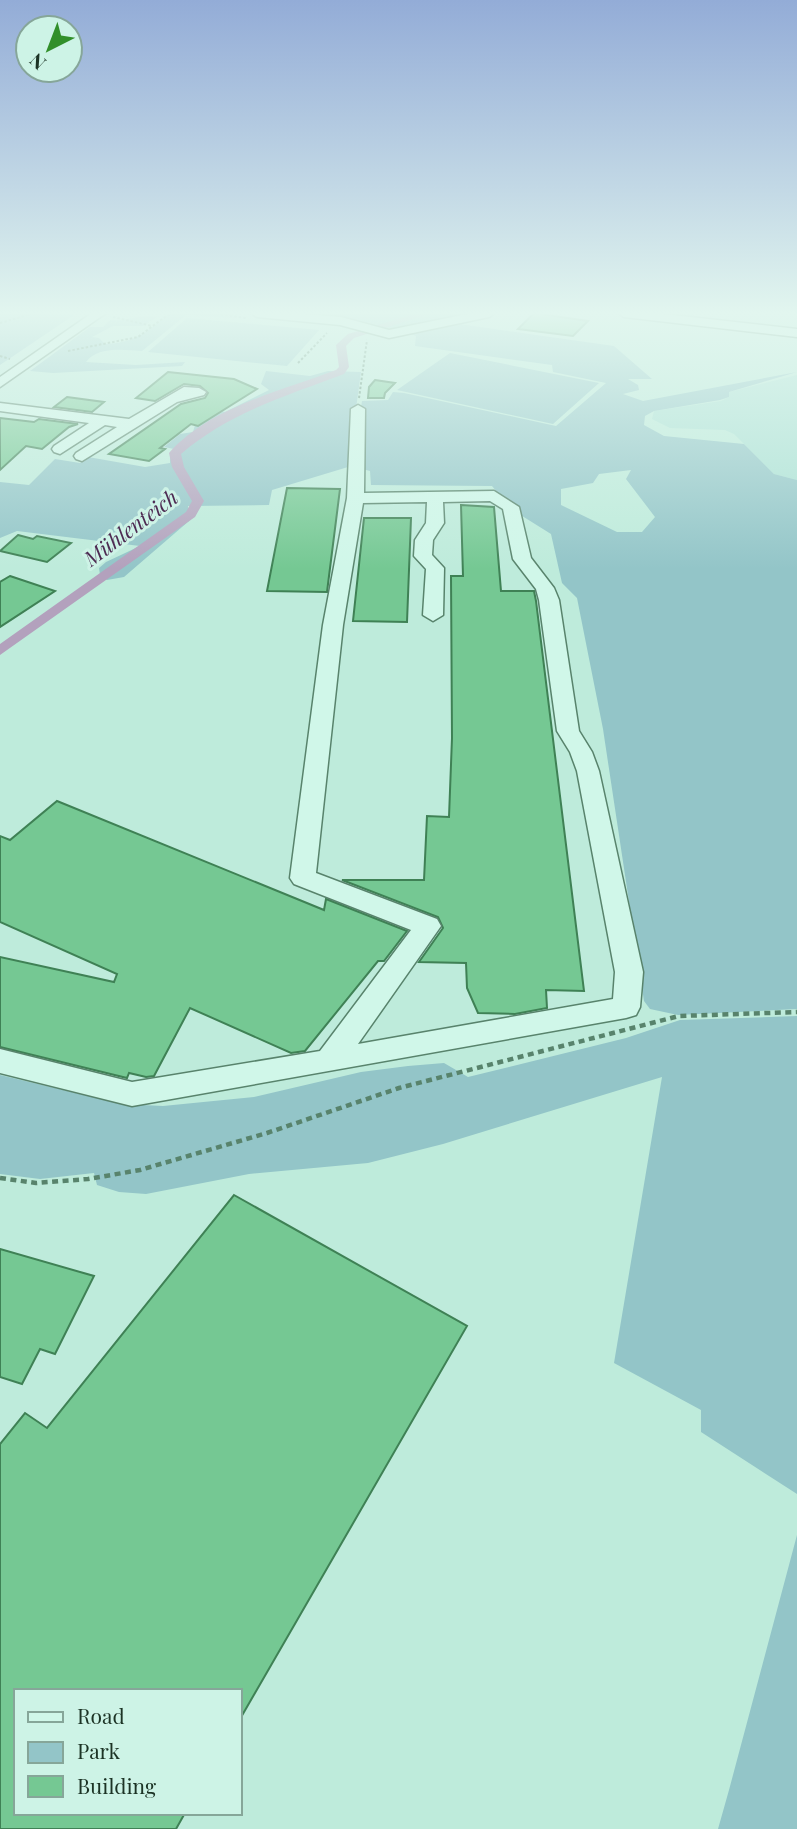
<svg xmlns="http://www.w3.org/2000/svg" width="797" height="1829" font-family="'Playfair Display',serif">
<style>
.farmland{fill:#ace1d5}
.green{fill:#93c5c8;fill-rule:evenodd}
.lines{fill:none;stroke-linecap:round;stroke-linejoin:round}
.canal{fill:#b3a1bd;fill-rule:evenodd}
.building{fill:#75c893;stroke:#3f8155;stroke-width:2}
.minor-casing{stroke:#58836c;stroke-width:3}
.path-far1{stroke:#58836c;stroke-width:2;stroke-dasharray:2.5 2;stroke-linecap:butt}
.path{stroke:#58836c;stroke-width:4.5;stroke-dasharray:6 4.5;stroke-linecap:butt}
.minor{fill:#d0f7e9;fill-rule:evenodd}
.labels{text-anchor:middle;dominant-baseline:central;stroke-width:6;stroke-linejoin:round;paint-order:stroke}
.far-water-label{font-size:21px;font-style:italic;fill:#4d2b52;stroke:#cdf3e6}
</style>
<rect width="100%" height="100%" fill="#beebdb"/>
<path class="farmland" d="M797,375V480L774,474L734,434L725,430L670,428L652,419L654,411L721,401L729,397V392Z"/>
<path class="green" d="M0,313L74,315L0,365Z
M166,313H205L237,318L186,315L142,351C124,350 98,346 86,362L136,365L185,362L182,366L53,373L30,371L90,327H103L110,320C127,322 140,313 157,317L143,326H113L92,337L99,338L105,344C133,343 147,333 167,315Z
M285,313H467L393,329L354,319Z
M187,318L319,330L287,366L148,352Z
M459,324L614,346L652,379H628L638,385L639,390L623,394L643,401L797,372L729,392V397L720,400L654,411L645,416L644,425L664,436L744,444L774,474L797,480V1009L678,1015L650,1009L644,1001L603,729L577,598L562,583L551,534L511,509L492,486L371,485L370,471L351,466L362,401L388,400L393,392L404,393L556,426L606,383L553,372L552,365L415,346L416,336L411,334ZM631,470L626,479L655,517L642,532H617L561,505V489L593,483L599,474Z
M450,353L599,383L553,424L397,390Z
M266,371L310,376L328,371L361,372L348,467L272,490L269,505L188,506L189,521L124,577L107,580L100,575L99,568L106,562L140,546L17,531L0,538V482L29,485L55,459L80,463L88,457L145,467L170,463V454L174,449L164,447L180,434L193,432L197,418L211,409L225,412L269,390L261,384Z
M797,1016V1494L701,1432V1410L614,1363L662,1077L443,1144L368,1163L249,1174L146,1194L119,1192L97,1185L94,1173L40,1179L0,1174V1075L122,1104L163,1106L254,1097L361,1072L408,1066L444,1063L468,1077L626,1038L680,1020Z
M797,1535V1829H718L729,1790Z"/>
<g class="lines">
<path class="canal" d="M418,313H432L354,338L346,346L349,367L344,374C286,396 228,413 181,454L184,467L204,501L195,517L0,655V644L186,512L192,501L172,467L169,453C210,407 281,391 336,370L339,367L336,345L348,334Z"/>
</g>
<path class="building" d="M534,313L588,321L573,336L518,329Z
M168,372L234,379L257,389L198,426L191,424L160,448L165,449L149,461L109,454L181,404L205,398L208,393L200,386L184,384L155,401L136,398Z
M375,380L395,383L385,393L384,398H368L369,387Z
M67,397L104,402L92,412L54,407Z
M0,418L34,422L39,419L78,424L69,427L42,449L26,446L0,470Z
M287,488L340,489L327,592L267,591Z
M461,505L494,507L501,591H534L536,601L584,991L546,990L547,1008L515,1014L478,1013L467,988L466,963L419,962L443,928L438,917L342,880H424L427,816L449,817L452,738L451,576H463Z
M364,518H411L407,622L353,621Z
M18,535L33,539L37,536L71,543L47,562L0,551Z
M10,576L55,591L0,627V582Z
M57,801L324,910L326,899L407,931L384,961H378L305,1051L291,1053L190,1008L154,1076L146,1077L129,1073L127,1078L0,1047V957L114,982L117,974L0,922V836L10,840Z
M234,1195L467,1326L240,1719V1691H16V1813H185L176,1829H0V1444L25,1413L47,1428Z
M0,1249L94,1276L55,1354L40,1349L22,1384L0,1377Z"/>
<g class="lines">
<g class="minor-casing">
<path id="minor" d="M92,313H106L0,387V377Z
M251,313H294L341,317L389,330L472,313H495L489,317L389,338L340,325L257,317Z
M618,313H655L797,329V337L624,317Z
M184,387L199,388L206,392L204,395L177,402L82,461L76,459L74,456L76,453L117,427L105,425L60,454L54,452L52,449L54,446L89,423L0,411V403L129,419Z
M358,405L365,409L364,493L494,491L519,507L531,558L554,588L559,600L579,731L592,752L599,771L643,972L640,1007L636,1015L626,1018L132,1106L0,1073V1049L132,1082L320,1051L411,930L294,884L290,878L323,625L347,498L351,409ZM490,501L503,509L513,559L536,589L539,600L557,731L570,752L577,771L615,972L613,999L358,1044L441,926L437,919L316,873L343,625L363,503L427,502L426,523L415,540L414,556L426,569L423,615L433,621L443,615L444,568L432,555L433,540L444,523L443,502Z"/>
</g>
<path class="path-far1" d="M212,313L246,318
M113,317L152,326
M0,323L35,313
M68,351L138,337L166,316L176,313
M0,356L10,359
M298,363L327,333
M359,398L367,340"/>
<path class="path" d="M0,1178L36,1183L88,1179L140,1170L267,1133L399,1088L679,1016L797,1012"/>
<use href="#minor" class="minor"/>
</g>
<linearGradient id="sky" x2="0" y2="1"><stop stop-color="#93acd7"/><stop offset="0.55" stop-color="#e2f6ef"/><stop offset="1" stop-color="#e2f6ef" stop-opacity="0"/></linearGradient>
<rect width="797" height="569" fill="url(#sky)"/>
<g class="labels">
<g class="far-water-label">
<text transform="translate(130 527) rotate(-37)">Mühlenteich</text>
</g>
</g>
<rect x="14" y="1689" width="228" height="126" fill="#cdf3e6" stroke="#86a699" stroke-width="2"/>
<rect x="28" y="1712" width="35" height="10" fill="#d0f7e9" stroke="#86a699" stroke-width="2"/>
<text x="77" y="1724" font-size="21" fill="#1c3325">Road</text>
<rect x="28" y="1742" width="35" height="21" fill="#93c5c8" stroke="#86a699" stroke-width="2"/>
<text x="77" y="1759" font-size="21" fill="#1c3325">Park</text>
<rect x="28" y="1776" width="35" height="21" fill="#75c893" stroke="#86a699" stroke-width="2"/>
<text x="77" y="1794" font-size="21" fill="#1c3325">Building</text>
<g transform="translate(49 49) rotate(222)"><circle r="33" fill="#cdf3e6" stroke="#86a699" stroke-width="2"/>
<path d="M0-5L12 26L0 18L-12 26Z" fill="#318f2a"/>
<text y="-10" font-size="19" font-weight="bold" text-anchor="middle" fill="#1c3325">N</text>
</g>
</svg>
